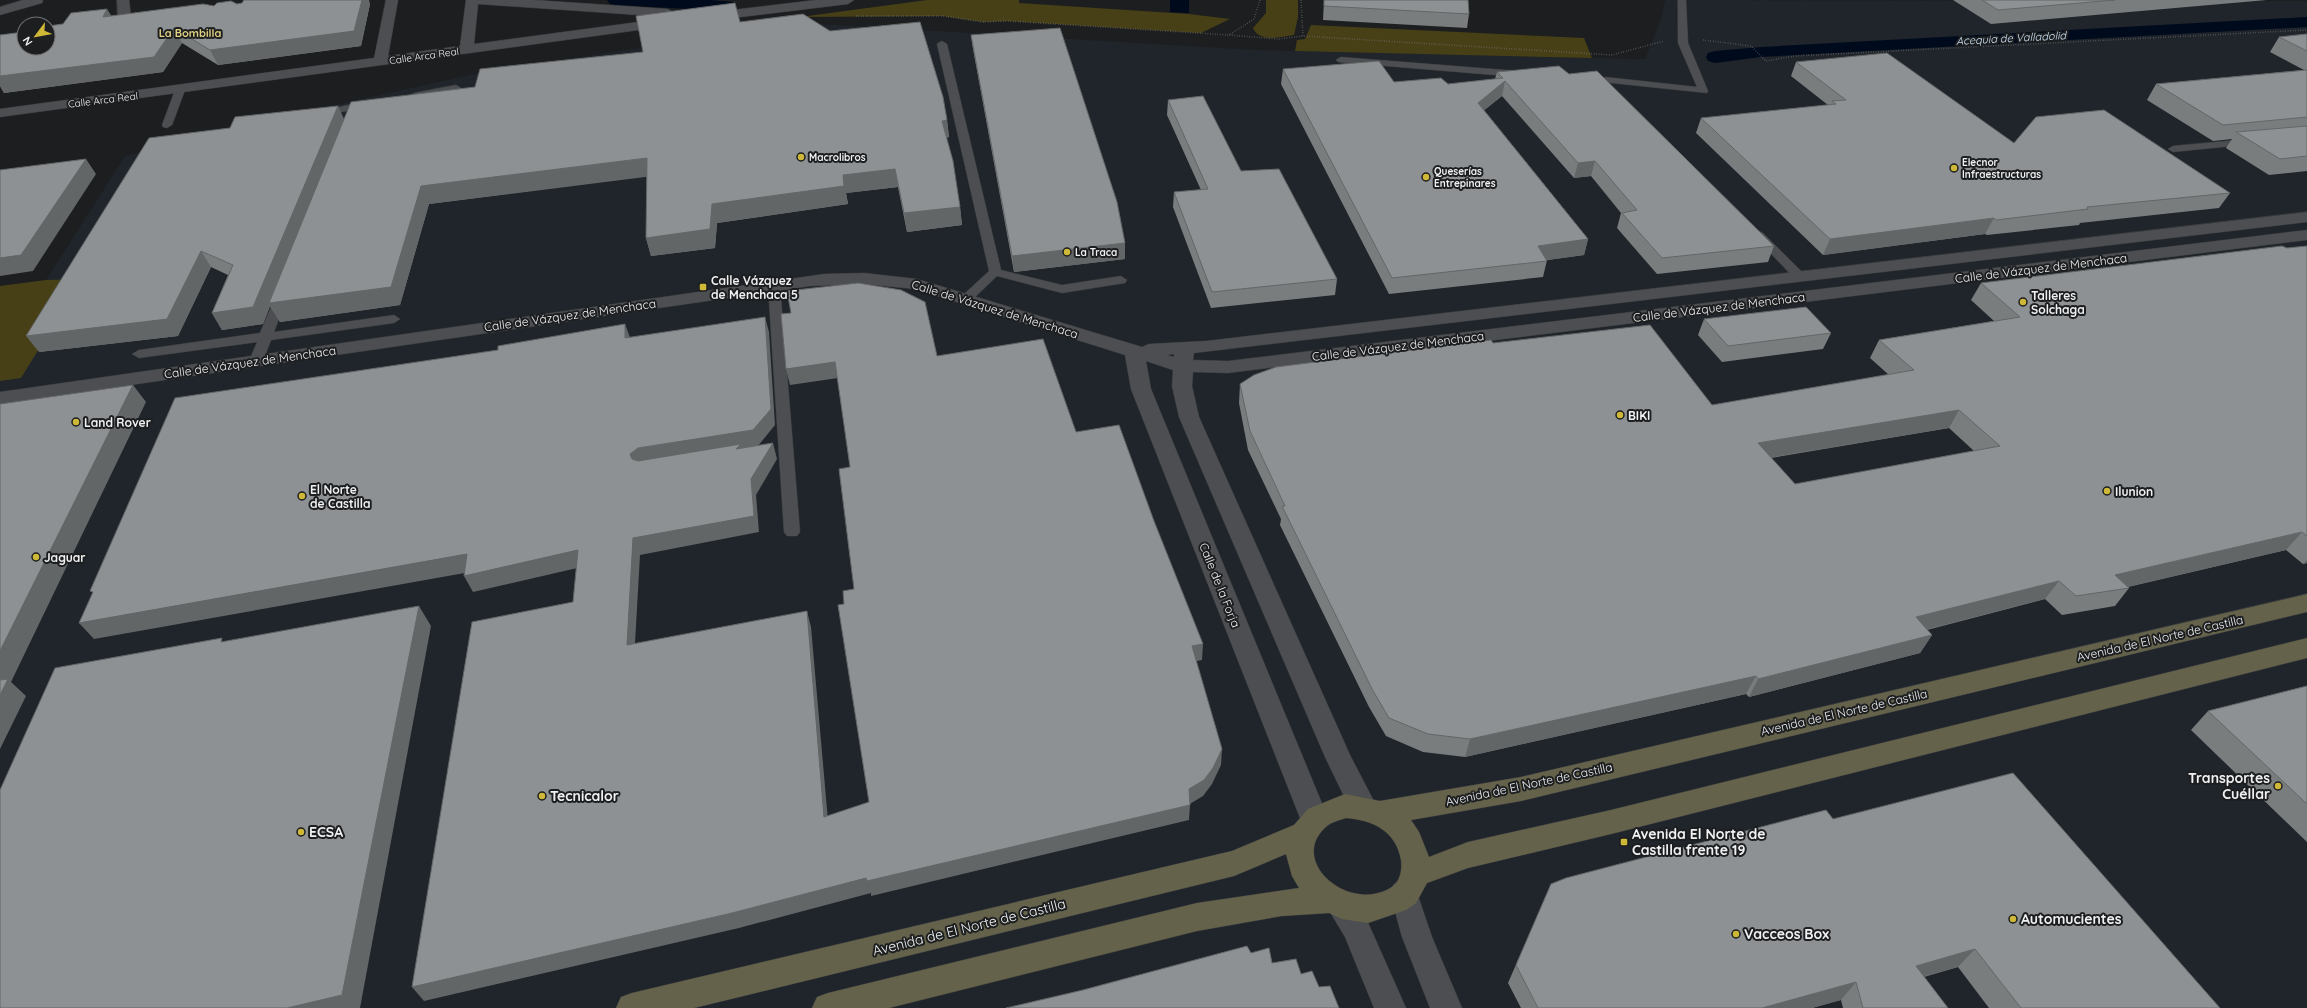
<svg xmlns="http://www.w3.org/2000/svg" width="2307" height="1008" font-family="Quicksand,sans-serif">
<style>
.built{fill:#1f252b}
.green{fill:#474017}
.water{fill:#000a1d}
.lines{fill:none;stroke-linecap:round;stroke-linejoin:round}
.canal{fill:#000a1d;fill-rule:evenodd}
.lane-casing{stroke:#393b3c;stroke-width:1}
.street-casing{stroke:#393b3c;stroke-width:1}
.secondary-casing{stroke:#393b3c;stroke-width:1}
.path{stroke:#747677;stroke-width:1.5;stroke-dasharray:0.5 2;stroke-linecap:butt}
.lane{fill:#4c4e51;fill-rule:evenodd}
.street{fill:#4c4e51;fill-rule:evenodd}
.secondary{fill:#65624c;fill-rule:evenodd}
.wall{fill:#7a7d7e;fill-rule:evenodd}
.shaded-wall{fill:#636667}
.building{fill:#8e9193;stroke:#636667;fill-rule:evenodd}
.poi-dot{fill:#cfb837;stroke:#1c1e1f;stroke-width:1.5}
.labels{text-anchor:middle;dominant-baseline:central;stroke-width:4;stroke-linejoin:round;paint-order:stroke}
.far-street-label{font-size:10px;fill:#f0f1f3;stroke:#1c1e1f}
.far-poi-label{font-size:10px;font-weight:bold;fill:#f0f1f3;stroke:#1c1e1f;text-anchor:start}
.far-neighbourhood-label{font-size:11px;font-weight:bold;fill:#e0d183;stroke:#1c1e1f}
.far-water-label{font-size:11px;font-style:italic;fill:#cae0f5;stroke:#1c1e1f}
.street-label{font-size:12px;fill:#f0f1f3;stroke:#1c1e1f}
.poi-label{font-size:12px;font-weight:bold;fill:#f0f1f3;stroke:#1c1e1f;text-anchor:start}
.near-poi-label{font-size:14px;font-weight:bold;fill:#f0f1f3;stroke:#1c1e1f;text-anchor:start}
.near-street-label{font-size:14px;fill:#f0f1f3;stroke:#1c1e1f}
</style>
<rect width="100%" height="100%" fill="#1c1e1f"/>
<path class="built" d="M1665,0L2307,1V1008H0V286L46,280L125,156L241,126L478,73L801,23L1257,50L1645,59L1661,19Z"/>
<path class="green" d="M927,0H1019V3L1189,14L1230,19L1201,33L1008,21L983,22L943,16L800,17Z
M1266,0H1298V17L1294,35C1281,37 1259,43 1253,28L1266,13Z
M1311,25L1584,38L1592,58L1295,51L1297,40L1305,39Z
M82,279L21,378L0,381V286L46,280Z"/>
<path class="water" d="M1170,0H1189V13L1170,12Z"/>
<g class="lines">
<path class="canal" d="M607,0H711L733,2L736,6L733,10L727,11L616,5L610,4Z
M2307,17V27L1761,57L1715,63L1708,61L1706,57L1708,53L1715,51L1761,47Z"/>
<g class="lane-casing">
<path id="lane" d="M1678,0H1686L1688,43L1708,91L1707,93L1602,82L1600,80L1605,77L1697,87L1678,43Z
M942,41L947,44L1001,270L1062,285L1121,276L1127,280L1125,283L1062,293L997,276L970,302H962L960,299L962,296L989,271L937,44Z
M1341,57L1518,71L1523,74L1518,77L1338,62L1336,60Z
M456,85L461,88L459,90L414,99L409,96L414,93Z
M180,87L185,90L172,125L167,128L163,127L162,125L175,90Z
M358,103L363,106L358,119H350L349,117L351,110L319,117L314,114L315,112Z
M2249,139L2254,142L2253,144L2173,152L2168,149L2173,146Z
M1759,231L1763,233L1804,274L1806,277L1804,280H1796L1755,237L1753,235Z
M774,282L780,286L800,532L797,536H787L784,532L768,286Z
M282,291L288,295L274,332L394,315L400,319L394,323L271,340L263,361L256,365L249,361L257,342L139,358L132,354L139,350L260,333L276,295Z"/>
</g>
<g class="street-casing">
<path id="street" d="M23,0H43L42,3L0,15V7Z
M117,0H129L132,25L130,28H120L118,25Z
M386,0H398L388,56L460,46L466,0H534L668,9L675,13L668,17L478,4L474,44L668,18L675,22L668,26L0,117V109L374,58Z
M816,0H854L848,4L708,21L701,17L708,13Z
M2307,212V222L1194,353L1193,360L1228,361L2307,230V240L1228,373L1193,372L1192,386L1199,417L1350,755L1377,807L1373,815L1363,819L1353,815L1325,757L1179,417L1172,386L1173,370L1146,361L1151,389L1328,818L1324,827L1314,830L1304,827L1300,818L1131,389L1125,355L915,289L864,284L810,286L0,404V392L824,274L864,273L917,279L1142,347L1149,344L1206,341ZM1174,354V357L1167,355Z
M1404,880L1414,884L1432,937L1462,1008H1430L1402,937L1390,893L1394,884Z
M1342,893L1352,897L1366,918L1406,1008H1374L1345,937L1327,907L1332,897Z"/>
</g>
<g class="secondary-casing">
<path id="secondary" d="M2307,594V612L1521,801L1411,820L1419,832L1429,857L1468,842L1611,810L2307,638V658L1611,834L1468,868L1427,883L1416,903L1406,910L1368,923L1342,919L1329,913L1282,916L1197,931L889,1008H812L817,997L828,993L1197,903L1299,888L1292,876L1286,854L1234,876L694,1008H616L621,997L632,993L1232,851L1294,825L1308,809L1345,794L1380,801L1521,777ZM1346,818C1373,820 1396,831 1401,860C1402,868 1401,877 1396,883C1391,889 1385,891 1378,893C1338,904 1290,857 1327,826C1332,822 1340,820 1346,818Z"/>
</g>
<path class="path" d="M1260,0L1254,19L1229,35L1277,39L1303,36
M1301,0L1303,36L1612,55L1664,41
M856,16H943L983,22L1007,21L1229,35
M1703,40L1751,46L1766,61L1795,56L2307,30"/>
<use href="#lane" class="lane"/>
<use href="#street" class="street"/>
<use href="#secondary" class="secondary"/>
</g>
<path class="wall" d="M1324,0L1469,14L1467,28L1323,20Z
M1953,0H2267L1991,24Z
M237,4H370L361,46L218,65L182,43L163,72L4,93L0,86V35L24,32L63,24L112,16Z
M740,22L947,120L949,137L946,138L960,207L962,225L907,232L898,187L846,193L848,204L717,223L715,248L651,256L646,238L647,176L429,204L400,305L280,322L270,306L263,324L222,330L212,313L228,275L211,267L178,336L39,352L344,119L475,87L643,52Z
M2307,34V171L2269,175L2226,148L2232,139L2213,141L2147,100L2156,84L2304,70L2270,52L2279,37Z
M971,35L1125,243V259L1014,272L973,49Z
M1796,62L2014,143L2230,193L2219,208L2080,223L2079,225L1987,235L1985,234L1823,255L1696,133L1701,118L1828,105L1791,76Z
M1283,69L1394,82L1448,84L1495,79L1497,72L1774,246L1768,262L1657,274L1617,228L1621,213L1591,176L1574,178L1502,96L1484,110L1588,239L1584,255L1547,260L1543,277L1389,294L1281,84Z
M1168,100L1241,171L1337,279L1335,295L1211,308L1173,207L1174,192L1201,190L1167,115Z
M2307,246V563L2303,564L2286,550L2128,587L2129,588L2115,606L2062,615L2045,599L1927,630L1932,635L1920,653L1749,697L1746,694L1465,757L1423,752L1386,736L1369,707L1280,525L1281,519L1248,450L1239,403L1240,384L1493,343L1712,405L1889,375L1870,358L1879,340L1994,321L1971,300L1981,283ZM1949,428L1974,451L1795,484L1771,458Z
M1704,319L1831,333L1823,349L1722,362L1698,335Z
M2307,686V842L2191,730L2208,711Z
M1833,819L2220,1008H1989L1958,967L1924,977L1948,1008H1843L1841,1000L1812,1008H1521L1508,983L1551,884Z"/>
<path class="shaded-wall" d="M362,0H369L370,4L361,46L218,65L210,50Z
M107,9L116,23L103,17Z
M174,28L182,43L163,72L4,93L0,86V68Z
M1505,81L1502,96L1476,117L1478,103Z
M338,106L345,121L421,186L647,158L653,176L429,204L400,305L280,322L270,306L263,324L222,330L212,313Z
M947,120L949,137L944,138L942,121Z
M86,159L96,174L33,271L0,276V258Z
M1595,161L1591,176L1574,178L1578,163Z
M895,169L898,187L846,193L848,204L717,223L715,248L651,256L646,238L712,204L843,175Z
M960,207L962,225L907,232L904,213Z
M1994,218L1985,234L1823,255L1830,239Z
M1588,239L1584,255L1534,262L1538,246Z
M1125,243V259L1014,272L1012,256Z
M201,251L211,267L178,336L39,352L26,336Z
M765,317L769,332L775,425L758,446L636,470L630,454Z
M625,324L631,340L625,338Z
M835,362L838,378L790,385L786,369Z
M133,385L146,402L11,682L26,696L0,749V651Z
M1959,410L1949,428L1750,461L1758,443Z
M773,443L777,459L756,495L759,532L640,555L634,661L627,645L633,538L751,479Z
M2302,532L2286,550L2105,592L2115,575Z
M578,550L586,566L473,592L464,576Z
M467,554L476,571L94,639L79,623Z
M2307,560V563L2303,564Z
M2059,581L2045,599L1905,635L1916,617Z
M419,606L431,626L360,1008H287Z
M807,611L811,627L829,832L824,817Z
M1932,635L1920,653L1749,697L1758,679Z
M1203,644L1202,660L1192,662V646Z
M1756,676L1746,694L1465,757L1470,739Z
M1222,749L1221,765L1212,784L1203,796L1188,805H1190L1189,820L871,896V893L739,928L424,1001L412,987L1189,789Z
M1975,949L1958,967L1900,983L1916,966Z
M1856,982L1841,1000L1812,1008H1762Z"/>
<path class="building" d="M244,0H362L354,31L210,50L174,28L154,57L0,76V35L24,32V48H48V26L63,24L71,13L107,9L103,17L203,4L214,6L217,3L231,1L237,4L242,3Z
M1324,0H1468L1469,14L1324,6Z
M1982,0H2115L1998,10Z
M735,3L740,22L803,14L830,31L920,22L943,97L947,120L942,121L953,161L960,207L904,213L895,169L843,175L844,186L712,204L710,229L646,238L647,158L421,186L391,287L269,303L351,102L475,87L480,69L643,52L636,16Z
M1060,28L1117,202L1125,243L1012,256L971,35Z
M2307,34V51L2279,37Z
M1887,53L2014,143L2036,117L2104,110L2230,193L2087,207L2088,209L1996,220L1994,218L1830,239L1701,118L1836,104L1832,101L1846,100L1796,62Z
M1379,61L1394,82L1441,78L1448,84L1503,78L1497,72L1559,66L1569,74L1597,71L1774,246L1662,258L1622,213L1637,210L1595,161L1578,163L1505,81L1478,103L1588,239L1538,246L1547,261L1392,278L1283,69Z
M2307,70V117L2223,125L2156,84Z
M1203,96L1241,171L1279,169L1337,279L1212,292L1174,192L1208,189L1168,100Z
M338,106L253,307L212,313L233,265L201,251L167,319L26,336L149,138L230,128L235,117Z
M2307,126V156L2280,159L2236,132Z
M86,159L21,255L0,258V170Z
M2282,246L2287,248L2307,246V536L2302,532L2115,575L2129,588L2076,596L2059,581L1916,617L1932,635L1758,679L1756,676L1470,739L1428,734L1389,718L1372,689L1282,506H1285L1250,431L1240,384L1254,375L1276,367L1491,340L1493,343L1650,325L1712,405L1914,370L1879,340L2020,317L1981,283ZM1959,410L2000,446L1795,484L1758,443Z
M858,283L901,290L925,302L937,356L1043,339L1076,432L1119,425L1154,521L1203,644L1192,646L1222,749L1213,768L1204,780L1189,789L1190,805L867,881L866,878L732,913L412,987L472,622L573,602L578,550L464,576L467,554L79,623L93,592L90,591L175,398L498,350V346L625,324V338L765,317L771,409L753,430L638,448L630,454L632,459L638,461L741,444L736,449L773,443L751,479L754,516L633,538L627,645L807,611L824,817L869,802L838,605L844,604L843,591L854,589L839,469L850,467L835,362L786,369L781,314L791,313L787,291Z
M1806,307L1831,333L1728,346L1704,319Z
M133,385L0,651V404Z
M419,606L342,995L287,1008H0V790L55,668L222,638L221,642Z
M8,679L0,695V680Z
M2307,686V804L2208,711Z
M2013,773L2220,1008H2021L1975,949L1916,966L1948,1008H1863L1856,982L1762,1008H1538L1516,965L1551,884L1566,878L1826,810L1833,819Z
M1247,946L1251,953L1269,948L1272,963L1296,959L1301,974L1312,971L1319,987L1330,986L1339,1008H1006L1083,990Z"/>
<g class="poi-dot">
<circle cx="801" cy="157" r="4"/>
<circle cx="1954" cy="168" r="4"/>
<circle cx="1426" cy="177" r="4"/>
<circle cx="1067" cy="252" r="4"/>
<rect x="699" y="283" width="8" height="8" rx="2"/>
<circle cx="2023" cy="302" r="4"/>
<circle cx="1620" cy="415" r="4"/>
<circle cx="76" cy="422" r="4"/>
<circle cx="2107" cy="491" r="4"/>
<circle cx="302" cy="496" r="4"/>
<circle cx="36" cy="557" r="4"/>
<circle cx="2278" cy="786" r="4"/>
<circle cx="542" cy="796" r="4"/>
<circle cx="301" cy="832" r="4"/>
<rect x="1620" y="838" width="8" height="8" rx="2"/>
<circle cx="2013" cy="919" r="4"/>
<circle cx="1736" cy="934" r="4"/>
</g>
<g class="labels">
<g class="far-street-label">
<text transform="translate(424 56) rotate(-8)">Calle Arca Real</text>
<text transform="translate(103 100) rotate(-7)">Calle Arca Real</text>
</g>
<g class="far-poi-label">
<text x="809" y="157">Macrolibros</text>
<text x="1962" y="162">Elecnor<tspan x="1962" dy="12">Infraestructuras</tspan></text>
<text x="1434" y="171">Queserías<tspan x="1434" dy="12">Entrepinares</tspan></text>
<text x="1075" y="252">La Traca</text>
</g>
<g class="far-neighbourhood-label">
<text x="190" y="33">La Bombilla</text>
</g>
<g class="far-water-label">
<text transform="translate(2011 38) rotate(-3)">Acequia de Valladolid</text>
</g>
<g class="street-label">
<text transform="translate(2041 268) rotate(-7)">Calle de Vázquez de Menchaca</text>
<text transform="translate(1719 307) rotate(-7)">Calle de Vázquez de Menchaca</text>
<text transform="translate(995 309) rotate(17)">Calle de Vázquez de Menchaca</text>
<text transform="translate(570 315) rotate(-8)">Calle de Vázquez de Menchaca</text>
<text transform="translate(1398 346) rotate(-7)">Calle de Vázquez de Menchaca</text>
<text transform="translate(250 362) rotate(-8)">Calle de Vázquez de Menchaca</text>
<text transform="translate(1220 585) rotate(68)">Calle de la Forja</text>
<text transform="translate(2160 638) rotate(-13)">Avenida de El Norte de Castilla</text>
<text transform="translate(1844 712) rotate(-13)">Avenida de El Norte de Castilla</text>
<text transform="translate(1529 784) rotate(-12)">Avenida de El Norte de Castilla</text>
</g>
<g class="poi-label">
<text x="711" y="280">Calle Vázquez<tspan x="711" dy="14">de Menchaca 5</tspan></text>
<text x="2031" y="295">Talleres<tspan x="2031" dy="14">Solchaga</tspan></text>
<text x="1628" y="415">BIKI</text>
<text x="84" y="422">Land Rover</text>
<text x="310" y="489">El Norte<tspan x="310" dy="14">de Castilla</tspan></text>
<text x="2115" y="491">Ilunion</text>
<text x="44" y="557">Jaguar</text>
</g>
<g class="near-poi-label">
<text x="2270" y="778" text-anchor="end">Transportes<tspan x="2270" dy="16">Cuéllar</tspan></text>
<text x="550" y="796">Tecnicalor</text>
<text x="309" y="832">ECSA</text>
<text x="1632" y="834">Avenida El Norte de<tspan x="1632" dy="16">Castilla frente 19</tspan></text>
<text x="2021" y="919">Automucientes</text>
<text x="1744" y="934">Vacceos Box</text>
</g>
<g class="near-street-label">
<text transform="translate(969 927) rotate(-14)">Avenida de El Norte de Castilla</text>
</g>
</g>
<g transform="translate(36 36) rotate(238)"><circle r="19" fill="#1c1e1f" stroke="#717274"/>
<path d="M0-3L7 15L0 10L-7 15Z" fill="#cfb837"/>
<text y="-6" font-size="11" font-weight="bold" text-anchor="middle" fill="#f0f1f3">N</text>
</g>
</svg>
